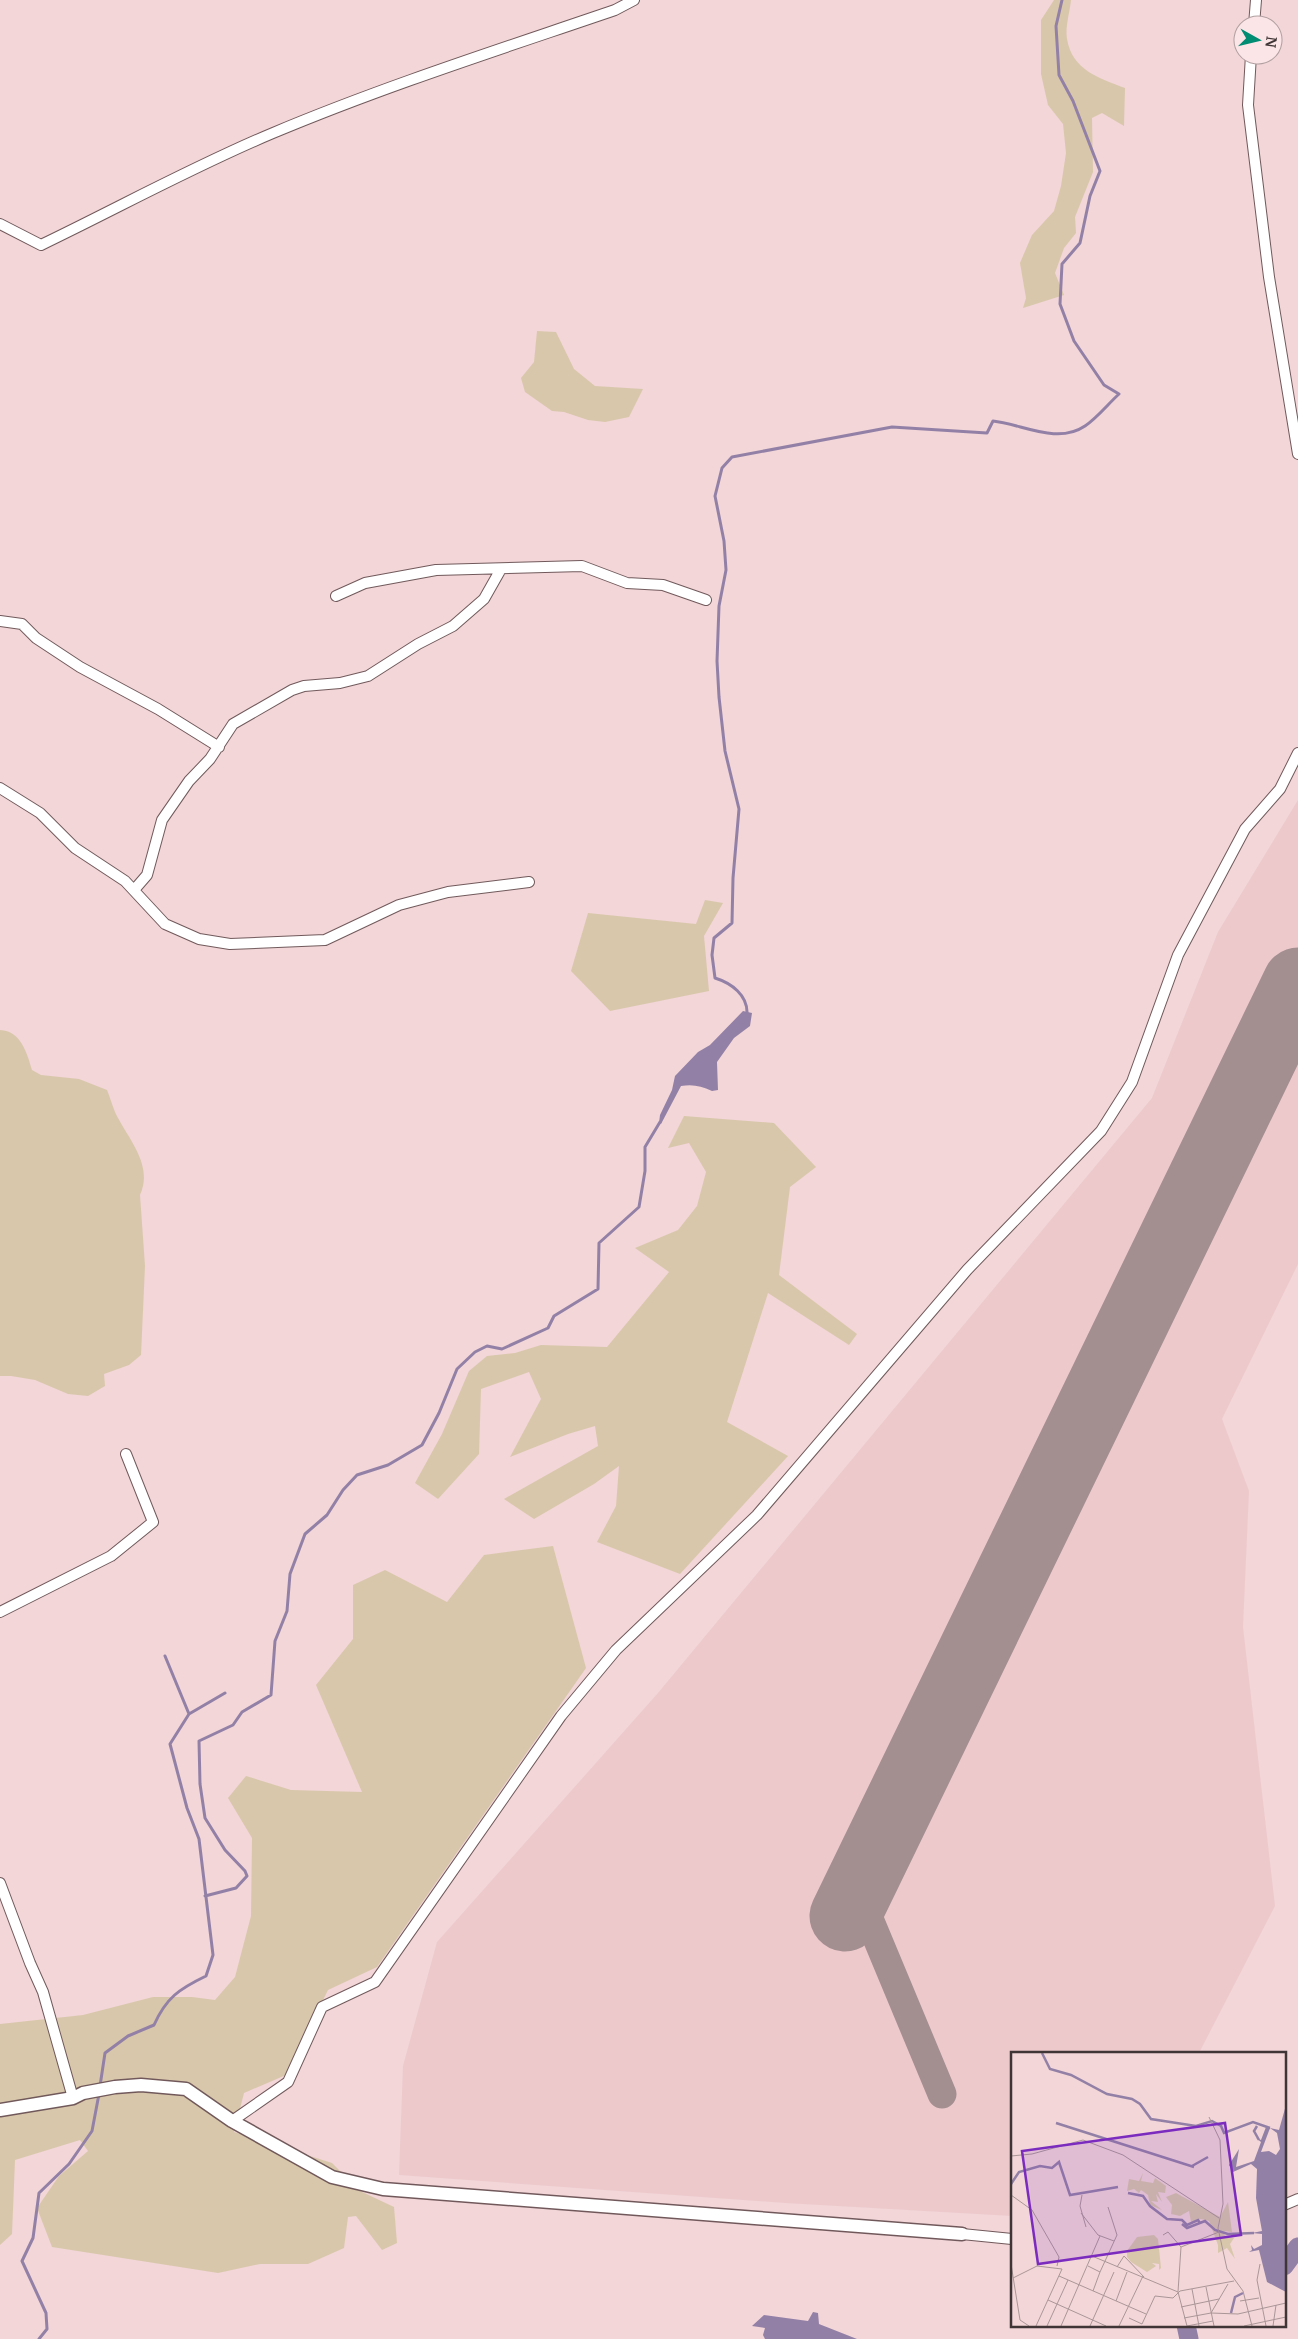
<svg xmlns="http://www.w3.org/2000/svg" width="1298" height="2339" font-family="Merriweather,serif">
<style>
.built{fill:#edc9cc}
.green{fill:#d9c7ab}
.water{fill:#9380a6}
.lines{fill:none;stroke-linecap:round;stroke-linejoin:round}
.stream{stroke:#9380a6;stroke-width:3}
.river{stroke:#9380a6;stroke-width:19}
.taxiway{stroke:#a48f90;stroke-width:29}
.runway{stroke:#a48f90;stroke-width:71}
.minor-casing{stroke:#71595b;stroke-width:12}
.tertiary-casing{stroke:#71595b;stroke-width:15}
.minor{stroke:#fff;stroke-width:10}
.tertiary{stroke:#fff;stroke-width:12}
.inset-river{fill:none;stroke:#9380a6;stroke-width:2.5}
.inset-road{fill:none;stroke:#ab9697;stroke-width:1}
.view{fill:#7b2cbf;fill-opacity:0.15;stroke:#7b2cbf;stroke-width:2.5}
.inset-edge{fill:none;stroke:#403536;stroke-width:2.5}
</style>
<rect width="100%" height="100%" fill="#f2d6d8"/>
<path class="built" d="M1298,800V1264L1222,1419L1249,1491L1243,1627L1275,1906L1199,2053H1012V2216L785,2203L399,2175L403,2066L437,1942L658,1693L1152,1098L1218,932Z"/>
<path class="green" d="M1054,0H1071C1070,11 1065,27 1067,39C1072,70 1099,78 1125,88L1124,126L1102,113L1092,118L1093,172L1075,217L1076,233L1064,248L1055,273L1064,295L1023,308L1026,298L1020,263L1032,235L1054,211L1061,186L1066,153L1063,124L1048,105L1041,74V20Z
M537,331L556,332L574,369L595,386L643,389L629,417L605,422L588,420L564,412L552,411L525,392L521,378L534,362Z
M705,900L723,903L704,936L709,991L610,1011L571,971L588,913L696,924Z
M0,1030C21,1031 27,1053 32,1070L41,1075L79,1079L107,1090C110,1097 112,1105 115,1112C127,1138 154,1164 140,1195L145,1266L141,1355L129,1365L104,1374L105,1386L88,1396L68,1394L35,1380L11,1376H0Z
M684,1116L774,1123L816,1167L790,1187L779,1275L857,1334L849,1345L768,1293L727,1422L788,1456L680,1574L597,1542L616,1506L619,1466L594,1484L534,1519L504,1499L598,1446L595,1426L568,1434L510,1457L541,1399L529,1372L481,1389L479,1454L438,1499L415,1483L442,1434L469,1371L487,1356L515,1353L541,1345L607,1347L669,1272L635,1248L678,1230L697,1206L706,1172L689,1143L668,1148Z
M553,1546L586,1668L377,1967L328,1990L286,2075L244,2093L234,2132L332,2163L360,2191L394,2207L397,2243L382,2250L356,2216L348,2217L344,2248L308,2264H260L218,2273L52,2247L37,2208L59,2176L88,2151L80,2140L15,2160L12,2234L0,2245V2024L83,2015L153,1997H192L215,2000L235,1977L251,1916L252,1838L228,1798L246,1776L291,1790L362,1792L316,1685L353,1639V1585L385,1570L447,1602L484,1555Z"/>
<path class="water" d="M743,1011L752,1013L750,1026L734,1038L717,1062L718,1090L712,1091C701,1086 693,1084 681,1086L661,1124L659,1123L660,1115L672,1090L675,1076L698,1052L710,1045Z
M813,2312L818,2313L819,2324L857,2339H765L763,2335L765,2328L752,2326L764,2315L808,2321Z"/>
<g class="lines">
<path class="stream" d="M747,1014C748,995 731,983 715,978L712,955L714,938L732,923L733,878L739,809L725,751L719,697L717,661L719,606L726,570L724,541L715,496L722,468L732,457L892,427L987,433L993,421C1022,424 1057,445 1085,426C1097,418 1108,404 1119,394L1104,385L1074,341L1060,304L1062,264L1080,243L1090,196L1100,171L1073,101L1059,75L1056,26L1062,0
M165,1656L189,1714
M205,1896L236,1888L247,1876L245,1871L225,1850L205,1818L200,1784L199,1741L233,1725L242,1712L271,1695L275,1641L287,1611L290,1574L305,1534L327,1515L343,1490L357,1475L388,1465L422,1445L439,1413L457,1369L475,1352L487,1346L502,1349L548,1328L554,1316L598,1289L599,1243L639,1207L645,1171V1147L660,1122
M100,2086L105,2053L128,2036L154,2025C166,1998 179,1989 206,1976L213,1955L199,1839L187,1808L170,1744L189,1714L225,1693
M39,2339L47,2329L46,2313L22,2261L33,2238L39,2193L69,2164L92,2131L99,2094"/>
<path class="river" d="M1284,2266L1298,2247
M1186,2325L1189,2339"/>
<path class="taxiway" d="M857,1890L942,2094"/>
<path class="runway" d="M845,1916L1298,983"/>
<g class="minor-casing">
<path id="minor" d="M1254,25L1256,0
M1251,55L1248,105L1269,277L1298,454
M0,224L41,245C118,208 194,166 273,133C385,86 501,49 615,10L634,0
M336,596L365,583L436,570L582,566L627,583L663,585L706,600
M0,621L22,624L36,638L80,667L158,709L219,747
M0,788L40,813L75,848L125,881L165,924L199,939L230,944L325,940L399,905L448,892L529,882
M134,890L147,875L162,820L189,781L210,759L233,724L292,690L304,686L340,683L368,676L418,644L453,626L484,599L501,569
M0,1612L111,1556L153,1522L126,1454
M0,1883L30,1963L43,1992L73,2098
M232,2121L288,2082L322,2007L375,1982L561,1716L616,1650L757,1515L967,1270L1101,1131L1132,1082L1178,955L1245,829L1280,789L1298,753
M1284,2205L1298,2199
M962,2234L1012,2239"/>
</g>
<g class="tertiary-casing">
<path id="tertiary" d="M0,2110L73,2098L83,2093L115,2087L141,2085L186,2089L232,2121L332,2177L383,2189L962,2234"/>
</g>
<use href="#minor" class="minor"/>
<use href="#tertiary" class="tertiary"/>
</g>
<g transform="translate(1011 2052)">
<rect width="275" height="275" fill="#f2d6d8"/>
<path d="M132,121L130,129L142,131L144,126L155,134L154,141L147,140L151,150L145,142L147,150L140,149L151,158L139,153L137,143L130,138L128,141L123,137L116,139L118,127L128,129ZM165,141L209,165L217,150L221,180L212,179L214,184L223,186L219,192L224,207L216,196L207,201V193L198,169L190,167L180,170L178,159L169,164L160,162L161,153L155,145ZM143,183L147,187L150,216L148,218V212L141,211L145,214L136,220L120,210L116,205V199L126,185Z" fill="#d9c7ab"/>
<path d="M275,53V240L256,230L248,198L238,200L241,198L240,193L243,197L251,193V182L241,181L251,179L245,146L246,117L240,112L222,120L218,113L228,97L225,115L243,109L250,90L245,86L250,88L255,75L268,78ZM259,76L266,81L269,97L265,103L258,99L250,100Z" fill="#9380a6" fill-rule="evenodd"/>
<path class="inset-river" d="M31,1L39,17L60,23L96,42L121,47L129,52L140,67L185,74L201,69L210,74L213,81L242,70L259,76M45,71L183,115M246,74L243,79L248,88M181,114L197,105M0,132L8,120L29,114L41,116L48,110L59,143L107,135M117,141L132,144L139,154L156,167L171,168L176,173L187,168L189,171M171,172L176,176L194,169L204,178L217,182L243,181M220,261L224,245L232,241"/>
<path class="inset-road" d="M198,65L209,88L212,152L207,176L216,217L232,239L241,274M0,104L21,102L72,88L112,103L208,166M0,143L21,158L48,205L46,214M71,143L69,154L75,175M70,161L87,183L103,189M152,183L157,180L170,195L167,240L176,274M170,195L208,180M81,204L167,240M0,212L9,268L18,274M249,212L246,228L255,274M77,214L89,220L82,239M106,215L113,204L133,225M89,220L106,183L97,155M48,224L135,262M2,226L26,214L51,217L25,274M195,235L203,274M181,237L188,274M37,248L95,274M105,249L116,220M229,249L248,246M170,255L208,247M200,261L217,232M118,266L131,272L144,244L162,246L169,239L223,229M173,266L200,261L227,262L275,251M36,274L57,228M50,274L89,184M79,274L103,220M108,274L132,224M176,274L202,269M233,274L275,265M262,274L265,253"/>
<path class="view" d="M214,71L230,183L27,212L11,99Z"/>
<rect width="275" height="275" class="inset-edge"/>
</g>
<g transform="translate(1258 40) rotate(98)"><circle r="24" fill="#fce5e7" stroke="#b19fa0"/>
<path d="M0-4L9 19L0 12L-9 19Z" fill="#018c74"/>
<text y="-8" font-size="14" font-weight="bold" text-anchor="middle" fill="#403536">N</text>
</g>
</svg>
